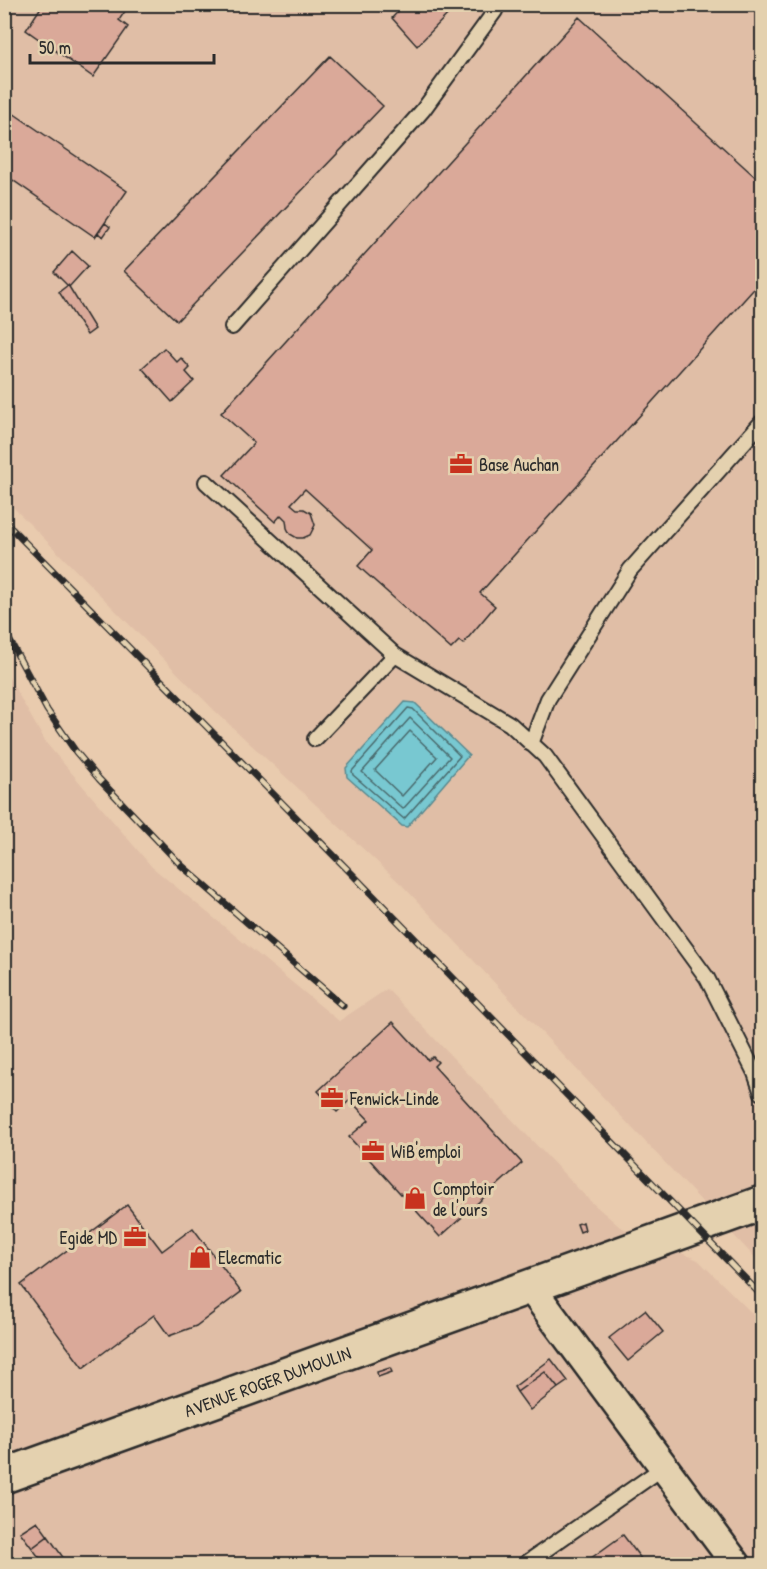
<svg xmlns="http://www.w3.org/2000/svg" width="767" height="1569" font-family="'Patrick Hand',sans-serif">
<style>
.built{fill:#e0bea6}
.water{fill:#78c8d1;stroke:#59898f;stroke-width:1.5}
.lines{fill:none;stroke-linecap:round;stroke-linejoin:round}
.shore{stroke:#4a6a6d;stroke-width:1.5}
.building{fill:#daa999;stroke:#2b2b2b;stroke-width:1.5}
.service-casing{stroke:#2b2b2b;stroke-width:18}
.minor-casing{stroke:#2b2b2b;stroke-width:33}
.secondary-casing{stroke:#2b2b2b;stroke-width:38}
.service{stroke:#e4d1af;stroke-width:14}
.minor{stroke:#e4d1af;stroke-width:28}
.secondary{stroke:#e4d1af;stroke-width:33}
.rail-casing{stroke:#2b2b2b;stroke-width:7}
.rail{stroke:#e4d1af;stroke-width:4.5;stroke-dasharray:14;stroke-linecap:butt}
.labels{text-anchor:middle;dominant-baseline:central;stroke-width:6;stroke-linejoin:round;paint-order:stroke}
.poi-label{font-size:18px;fill:#2b2b2b;stroke:#e4d1af;text-anchor:start}
.street-label{font-size:18px;fill:#2b2b2b;stroke:#e4d1af}
</style>
<rect width="100%" height="100%" fill="#e9cbae"/>
<filter id="ink" filterUnits="userSpaceOnUse"><feTurbulence type="fractalNoise" baseFrequency=".0167" numOctaves="2"/><feDisplacementMap in="SourceGraphic" scale="12" xChannelSelector="R" yChannelSelector="G"/><feConvolveMatrix kernelMatrix="1 2 1 2 8 2 1 2 1" color-interpolation-filters="sRGB"/></filter>
<g filter="url(#ink)">
<path class="built" d="M4,5H762V1265L402,885L215,711L5,499Z
M4,669L46,743L152,867L339,1021L387,989L589,1200L620,1227L698,1260L762,1323V1564H5Z"/>
<path class="water" d="M405,702L415,703L469,755L407,827L402,826L347,777L346,768Z"/>
<g class="lines">
<path class="shore" d="M408,708L413,709L460,756L404,819L353,775L352,771Z
M410,718L450,757L403,809L362,772Z
M410,731L437,757L402,796L375,770Z"/>
</g>
<path class="building" d="M43,4H130L119,20L128,27L93,77L26,30Z
M383,4H396L390,11Z
M405,4H448L453,9L417,46L392,18Z
M579,17L762,183V280L480,593L495,606L463,644L459,641L451,649L358,566L372,550L305,489L291,504L297,509H304L311,513L315,525L310,535L303,538H297L290,534L287,528L286,520L281,515L275,522L224,475L254,443L221,413Z
M330,56L383,106L177,321L124,271Z
M4,107L127,191L95,237L4,174Z
M105,223L110,227L103,237L98,233Z
M72,251L88,266L69,287L54,272Z
M68,285L95,329L87,335L59,292Z
M164,348L177,362L181,358L190,368L186,372L194,381L172,402L142,368Z
M393,1022L428,1060L433,1057L438,1062L434,1066L522,1163L440,1237L349,1137L369,1120L350,1100L337,1112L318,1091Z
M127,1205L162,1251L193,1228L241,1292L196,1326L169,1336L154,1315L83,1368L21,1285Z
M583,1222L585,1230L580,1232L577,1224Z
M645,1310L663,1332L628,1361L609,1338Z
M551,1359L568,1381L558,1388L545,1372L517,1392L514,1387Z
M390,1368L392,1372L378,1377L377,1372Z
M545,1372L558,1388L530,1410L517,1392Z
M37,1521L48,1536L32,1548L20,1532Z
M623,1535L645,1564H583Z
M48,1536L67,1563L44,1564L32,1548Z"/>
<g class="lines">
<g class="service-casing">
<path id="service" d="M232,327L423,110L495,11
M206,482L395,655L510,724L545,756L707,978L755,1073L762,1093
M315,739L395,655
M531,744L548,699L630,570L762,422
M525,1564L664,1467"/>
</g>
<g class="minor-casing">
<path id="minor" d="M531,1288L736,1564"/>
</g>
<g class="secondary-casing">
<g id="secondary">
<path id="s1" d="M4,1476L762,1203"/>
</g>
</g>
<use href="#service" class="service"/>
<use href="#minor" class="minor"/>
<use href="#secondary" class="secondary"/>
<g class="rail-casing">
<path id="rail" d="M4,521L355,877L762,1296
M4,630L47,710L76,752L99,779L181,865L343,1006"/>
</g>
<use href="#rail" class="rail"/>
</g>
</g>
<defs>
<g id="office-bare" transform="scale(1.8)"><path d="M-6-3h4V-5.5h4V-3h4V5H-6ZM-1-4.5V-3h2v-1.5ZM-6 0V1H6V0Z" fill="#c8321e" stroke="#e4d1af" stroke-width="2.5" paint-order="stroke"/></g>
<g id="shop-bare" transform="scale(1.8)"><path d="M-5-2.5h2.3a2.7 3.5 0 0 1 5.4 0H5L5.5 6h-11ZM-1.5-2.5h3a1.5 2.3 0 0 0-3 0Z" fill="#c8321e" stroke="#e4d1af" stroke-width="2.5" paint-order="stroke"/></g>
</defs>
<g fill-rule="evenodd">
<use href="#office-bare" x="461" y="464"/>
<use href="#office-bare" x="332" y="1098"/>
<use href="#office-bare" x="373" y="1151"/>
<use href="#shop-bare" x="415" y="1198"/>
<use href="#office-bare" x="135" y="1237"/>
<use href="#shop-bare" x="200" y="1257"/>
</g>
<g class="labels">
<g class="poi-label">
<text x="479" y="464">Base Auchan</text>
<text x="350" y="1098">Fenwick-Linde</text>
<text x="391" y="1151">WiB'emploi</text>
<text x="433" y="1188">Comptoir<tspan x="433" dy="21">de l'ours</tspan></text>
<text x="117" y="1237" text-anchor="end">Egide MD</text>
<text x="218" y="1257">Elecmatic</text>
</g>
<g class="street-label">
<text stroke="none"><textPath href="#s1" startOffset="280">AVENUE ROGER DUMOULIN</textPath></text>
</g>
</g>
<rect width="767" height="1569" fill="none" stroke="#e4d1af" stroke-width="24"/>
<rect x="12" y="12" width="743" height="1545" fill="none" stroke="#2b2b2b" stroke-width="2" filter="url(#ink)"/>
<path d="M30 54v9h184v-9" fill="none" stroke="#2b2b2b" stroke-width="3"/>
<text x="39" y="54" font-size="18" fill="#2b2b2b" stroke="#e4d1af" stroke-width="4.5" paint-order="stroke">50 m</text>
</svg>
